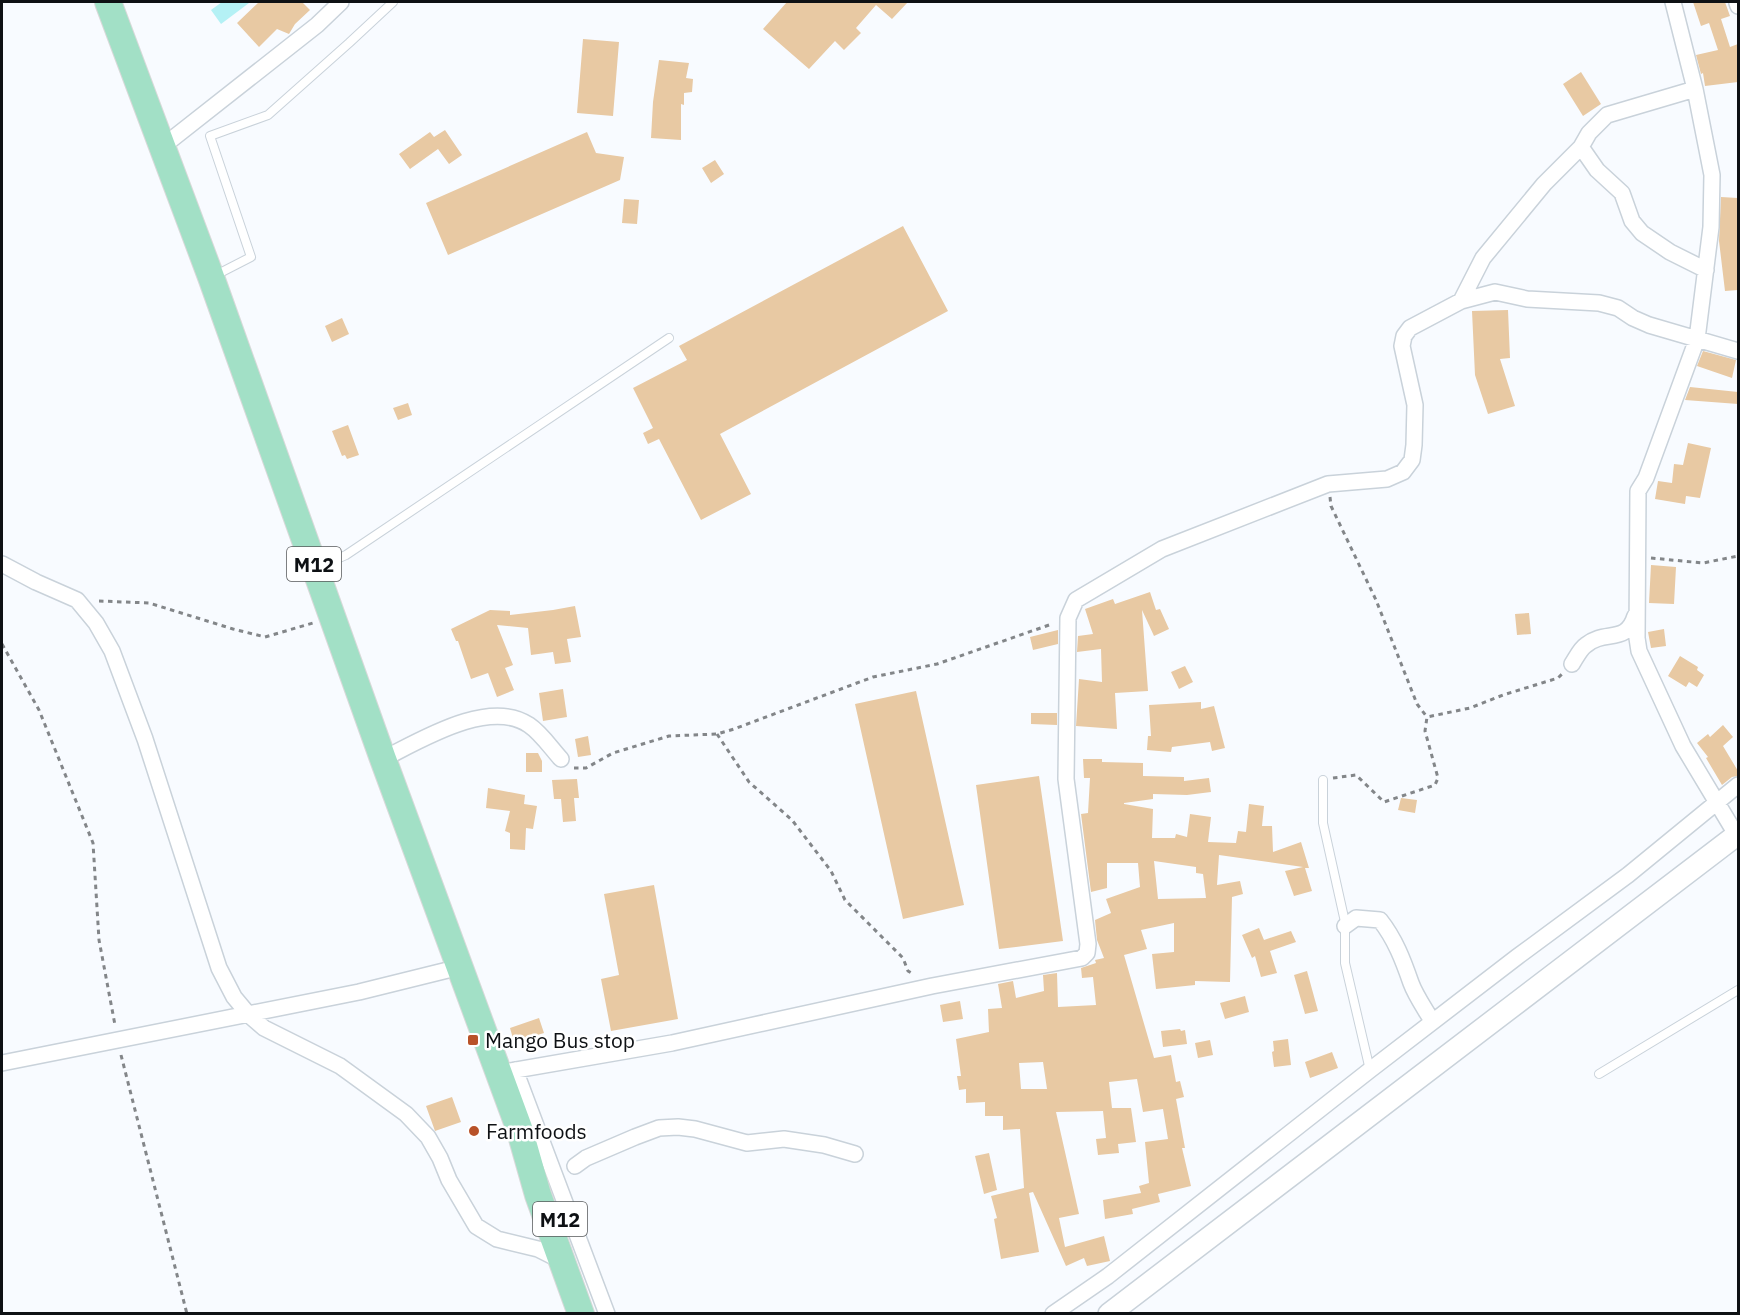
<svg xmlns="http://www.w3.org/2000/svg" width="1740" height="1315" font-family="'IBM Plex Sans',sans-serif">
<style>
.water{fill:#b4f1f5}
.building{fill:#e8c9a3;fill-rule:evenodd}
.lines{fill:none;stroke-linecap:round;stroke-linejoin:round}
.service-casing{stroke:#c9d2da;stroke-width:10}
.minor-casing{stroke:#c9d2da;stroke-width:18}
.secondary-casing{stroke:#c9d2da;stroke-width:24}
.trunk-casing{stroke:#d8d9d9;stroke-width:28}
.path{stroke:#838689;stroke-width:3;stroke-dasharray:4.5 4.5;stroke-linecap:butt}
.service{stroke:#fff;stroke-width:8}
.minor{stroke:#fff;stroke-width:15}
.secondary{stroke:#fff;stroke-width:21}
.trunk{stroke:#a2e0c6;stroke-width:26}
.poi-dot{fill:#b85229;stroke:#fff;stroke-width:2}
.labels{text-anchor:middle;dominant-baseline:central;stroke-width:5;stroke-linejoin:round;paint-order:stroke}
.shield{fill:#fff;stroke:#56585a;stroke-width:1.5}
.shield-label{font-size:20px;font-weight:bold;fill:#0e1114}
.poi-label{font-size:21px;fill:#0e1114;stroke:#fff;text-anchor:start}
</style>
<rect width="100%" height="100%" fill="#f8fbff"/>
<path class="water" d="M222,2H248L249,3L221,24L211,10Z"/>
<path class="building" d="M259,2H302L310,10L295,24L289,34L277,29L259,47L237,23Z
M787,2H908L892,19L876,5L856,28L861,33L844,50L835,41L809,69L763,29Z
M1693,2H1725L1730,16L1721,19L1730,47L1738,44V82L1705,86L1703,73L1701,74L1696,55L1718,50L1709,23L1701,26Z
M583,39L619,42L613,116L577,113Z
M659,60L689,63L686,78L693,79L692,92L684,93V105L681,104V140L651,138L653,102Z
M1581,72L1601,104L1583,116L1563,84Z
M445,130L462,155L449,164L438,149L410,169L399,154L430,132L434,137Z
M587,132L596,153L624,157L620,180L448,255L426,203Z
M715,160L724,174L711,183L702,168Z
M1721,197L1738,198V290L1725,291L1719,241Z
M624,199L639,200L637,224L622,223Z
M903,226L948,311L720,434L751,494L701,520L659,439L648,444L643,433L653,428L633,388L687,360L679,346Z
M1508,310L1510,358L1500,359L1515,406L1488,414L1475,375L1472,311Z
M342,318L349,334L332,342L325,326Z
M1703,351L1736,360L1732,378L1697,366Z
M1690,387L1738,392V404L1685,400Z
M408,403L412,415L398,420L393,408Z
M348,425L359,455L347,459L345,455L342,456L332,431Z
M1688,443L1711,448L1700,498L1686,496L1685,504L1655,499L1658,481L1672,483L1674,464L1683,465Z
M1651,565L1676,567L1674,604L1649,603Z
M1150,592L1156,610L1160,609L1169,629L1154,636L1142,610L1148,691L1115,693L1117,729L1076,726L1079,679L1102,682L1101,649L1077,652L1078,636L1093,634L1085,609L1113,599L1115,604Z
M575,606L581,637L567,639L571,662L555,664L553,652L531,655L528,628L497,625L513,665L505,668L514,690L497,697L488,673L471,679L458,641H456L451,629L490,610L510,611V615L553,610Z
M1529,613L1531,634L1517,635L1515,614Z
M1664,629L1666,646L1651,648L1648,632Z
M1058,630V644L1033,650L1030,637Z
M1680,656L1698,667L1697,670L1704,675L1697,687L1689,682L1686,687L1668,676Z
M1185,666L1193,682L1179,689L1171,672Z
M563,689L567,717L543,721L539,693Z
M916,691L964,905L903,919L855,704Z
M1201,702V709L1214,706L1225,748L1212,751L1210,742L1172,747L1171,752L1147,750L1148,736H1151L1149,705Z
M1031,713H1057V725L1031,724Z
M1723,725L1733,737L1723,746L1738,771V776L1732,777L1722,785L1706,758L1708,757L1697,743L1708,734L1710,737Z
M588,736L591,755L578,757L575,739Z
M526,753H538L542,761V772H526Z
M1083,759H1102V762L1143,763V776L1184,777V781L1209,778L1211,792L1187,795L1153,794V799L1124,803V804L1153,809L1152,838H1175L1176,834L1187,837L1190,814L1211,817L1208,842L1236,843L1238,831L1246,832L1249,804L1264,806L1262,826H1272L1273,852L1301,842L1309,868H1305L1312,891L1294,896L1285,871L1303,867L1219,855L1217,885L1240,881L1243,894L1232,897L1230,982L1195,981V985L1156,989L1152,954L1174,952V923L1141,930L1147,949L1124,955L1154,1058L1171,1055L1176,1082L1180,1081L1184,1097L1176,1099L1185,1148H1182L1191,1186L1158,1194L1160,1202L1132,1209L1133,1214L1105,1219L1103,1200L1141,1193L1139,1186L1149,1183L1145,1142L1168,1139L1163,1109L1143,1112L1137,1079L1109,1082L1112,1108H1131L1136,1142L1118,1144L1119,1153L1098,1155L1096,1139L1106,1138L1103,1111L1056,1112L1079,1214L1059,1218L1065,1247L1104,1236L1110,1261L1087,1266L1084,1258L1066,1266L1033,1192L1029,1193L1039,1252L1001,1259L994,1219L997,1218L991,1196L1024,1188L1020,1129L1003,1130V1116H985V1102L966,1103V1089L959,1090L957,1076H961L956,1039L989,1032L988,1009L1002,1008L998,984L1013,981L1016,998L1044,991L1043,975L1057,973L1058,1007L1096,1005L1093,977L1082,978L1081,968L1096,963L1095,960L1104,958L1097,940L1095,920L1111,913L1106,899L1140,887L1138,863H1107V888L1091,892L1081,814L1088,813L1090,778H1084ZM1154,861L1196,867V873L1203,874L1206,898L1158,899ZM1043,1062L1047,1089H1021L1019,1063Z
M1039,776L1063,941L999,949L976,785Z
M577,779L579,798H574L576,821L563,822L561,799H554L552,780Z
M488,788L525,795L524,804L537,806L533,829L526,828L525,850L510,849V833L505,831L510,811L486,808Z
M1401,798L1417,800L1415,813L1398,810Z
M654,885L678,1019L611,1031L601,979L619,975L604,894Z
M1259,928L1264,940L1291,931L1296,942L1270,951L1277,973L1261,977L1255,956L1252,958L1242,935Z
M1307,971L1318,1011L1305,1014L1294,975Z
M1245,996L1249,1012L1225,1019L1220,1003Z
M960,1001L963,1019L943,1022L940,1005Z
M539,1018L544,1033L514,1042L510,1028Z
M1180,1029L1181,1031L1185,1030L1187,1044L1163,1047L1161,1031Z
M1288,1039L1291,1065L1274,1067L1272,1052L1274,1051L1273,1041Z
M1210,1040L1213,1055L1198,1058L1195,1043Z
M1332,1052L1338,1068L1310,1078L1305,1062Z
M452,1097L461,1122L435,1131L426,1106Z
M989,1153L997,1190L984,1194L975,1156Z"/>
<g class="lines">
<g class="service-casing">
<path id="service" d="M214,276L251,257L210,136L268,115L349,43L393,2
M319,567L346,555L669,338
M1323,780V823L1345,922V963L1370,1070
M1599,1074L1738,990"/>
</g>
<g class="minor-casing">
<path id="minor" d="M1673,2L1695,89L1712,175L1711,227L1697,339L1646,478L1638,491L1637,638L1639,651L1683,746L1737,836
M1737,3L1738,6
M162,147L317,25L341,2
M1581,147L1597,170L1622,193L1632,221L1642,233L1670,252L1706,270
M1461,301L1483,258L1544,184L1581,147L1589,133L1607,115L1695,89
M2,564L36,582L77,600L96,623L112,651L145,739L219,968L234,997L249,1015L264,1028L340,1066L406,1114L428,1137L440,1158L449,1180L476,1226L497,1239L538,1249L562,1261
M1572,664C1576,658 1580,649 1586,645C1605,629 1626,645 1635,616
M383,759C421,740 489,698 529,725C541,733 551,748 561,759
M1345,926L1356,918L1380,920C1395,939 1403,960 1411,983C1415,994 1423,1006 1429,1016
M2,1063L359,992L460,967
M515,1070L607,1314
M499,1073L672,1043L932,986L1082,958L1087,953L1088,944L1066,779L1068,618L1076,600L1162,549L1328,484L1387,479L1403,472L1412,460L1414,445L1415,405L1402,346L1404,336L1410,328L1461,301L1495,292L1527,299L1599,303L1618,308L1633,318L1649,325L1738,351
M575,1166L586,1158L635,1137L659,1128L678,1127L695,1129L747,1143L784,1139L824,1145L855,1154
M1053,1314L1108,1276L1370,1070L1517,957L1628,875L1738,785"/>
</g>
<g class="secondary-casing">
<path id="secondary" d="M1109,1314L1738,834"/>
</g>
<g class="trunk-casing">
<path id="trunk" d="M108,2L211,277L383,759L519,1128L538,1195L581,1314"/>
</g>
<path class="path" d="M1330,497L1331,506L1376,600L1417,704L1427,717
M1651,558L1703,563L1738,556
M99,601L149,603L233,629L265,637L313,623
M2,644L39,710L93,843L99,940L115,1025
M717,734L749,782L792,820L831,871L845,900L903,958L908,971L913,974
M574,768H586L613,753L669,736L717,734L734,729L873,677L937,664L1052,624
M1333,778L1356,775L1384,802L1435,785L1438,778L1425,731L1427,717L1470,708L1503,695L1558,678L1562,674
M121,1055L187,1314"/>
<use href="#service" class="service"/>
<use href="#minor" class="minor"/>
<use href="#secondary" class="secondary"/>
<use href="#trunk" class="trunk"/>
</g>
<g class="poi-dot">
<rect x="467" y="1034" width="12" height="12" rx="3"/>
<circle cx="474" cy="1131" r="6"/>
</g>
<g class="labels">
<g class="shield">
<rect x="287" y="547" width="54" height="34" rx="4.5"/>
<rect x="533" y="1202" width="54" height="34" rx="4.5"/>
</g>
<g class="shield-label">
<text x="314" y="564">M12</text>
<text x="560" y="1219">M12</text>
</g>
<g class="poi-label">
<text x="485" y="1040">Mango Bus stop</text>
<text x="486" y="1131">Farmfoods</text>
</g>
</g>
<rect width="1740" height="1315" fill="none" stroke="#0e1114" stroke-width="6"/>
</svg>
